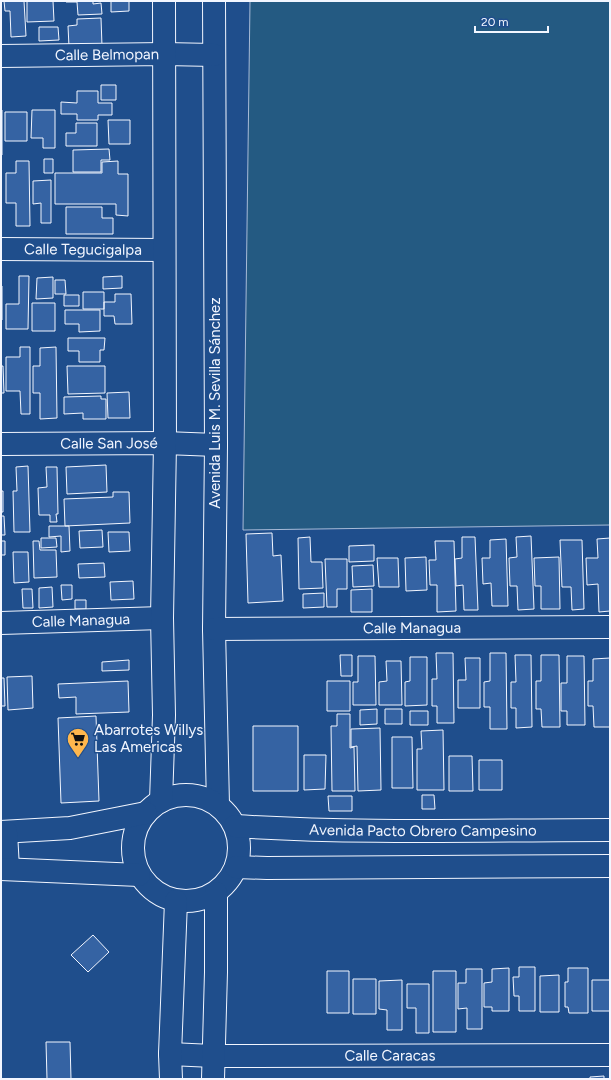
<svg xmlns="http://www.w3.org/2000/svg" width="611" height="1080" font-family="Figtree,sans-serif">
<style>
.green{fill:#245a82;stroke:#a8bbd7}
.building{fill:#3563a3;stroke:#f2f6ff}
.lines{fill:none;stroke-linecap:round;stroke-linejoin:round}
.minor-casing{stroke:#f2f6ff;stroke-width:24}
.minor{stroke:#1f4e8c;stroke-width:22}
.labels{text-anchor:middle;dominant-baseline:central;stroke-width:3;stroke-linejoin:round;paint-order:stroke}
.street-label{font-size:15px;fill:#f2f6ff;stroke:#1f4e8c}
.poi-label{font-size:15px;fill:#f2f6ff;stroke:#1f4e8c;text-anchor:start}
</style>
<rect width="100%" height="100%" fill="#1f4e8c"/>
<path class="green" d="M250,1H610V525L243,530Z"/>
<path class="building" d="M4,1H24L26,36L11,37L10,11H5Z
M27,1H53L54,21L27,22Z
M66,1H93V4L101,3L102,14L78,15L77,2H66Z
M111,1H129V11L111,12Z
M101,18L102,46L69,47L68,26L77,25V19Z
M39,27H58L59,40L39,41Z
M101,85H116V100H101Z
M77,91H98V103H112V115H98V120H77V114H61V102L77,103Z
M1,110H2V155H1Z
M32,110H55V148H43V138H31Z
M5,112H27V141H5Z
M108,120H130V144H109Z
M76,123H97V146H66V133H76Z
M109,149L110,160H101V172H73V150Z
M44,159H53V173H44Z
M16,161H29L30,226H16V203H6V173H16Z
M118,161V174H128V216L116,215V204H55V173H102V162Z
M51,180V223H41V203L33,204V181Z
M66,207H102V218H113V234H66Z
M19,276H29L28,329H6V304H19Z
M122,276V288L103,289V277Z
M53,277V298L36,299L37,278Z
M55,280H65L66,294H55Z
M1,286H2V320H1Z
M83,292H104V309H83Z
M115,294H131L132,324H115L114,316H104V302H115Z
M64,295H79V306H64Z
M32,303H55V331H32Z
M65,310H100V331L79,332V324H65Z
M68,338H105L104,350H100V362H79V351H68Z
M20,347H30V414H21L20,391H6V357H20Z
M56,347L57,418L40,419V393H33V366H40V348Z
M1,366H3L4,393H1Z
M67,366H105V393L68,394Z
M129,392L130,418H108L107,393Z
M101,396V399H106V419H83V413L64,414V397Z
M106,465L107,492L67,494L66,467Z
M28,466L30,532H14L13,491H17L16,467Z
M46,467H57L58,514H56L57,522H50V515H39L38,488L47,487Z
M1,491H3V512H1Z
M113,492H129L130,523L65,526L64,499L113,497Z
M1,516H4L5,535H1Z
M49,526H69L70,551L61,552V536L49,537Z
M102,530L103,547L80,548L79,531Z
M108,532H129L130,551L109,552Z
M272,533L273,556L281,555L283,601L248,603L246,534Z
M531,536L534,609L518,610L517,586H510L509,558L517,557L516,537Z
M310,537L311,562H322L323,588L299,589L298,538Z
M462,537H475L478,610H464L463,585L456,586L455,559L462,558Z
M41,538H56L57,547L41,548Z
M610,538V611L599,612L598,584L587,585L586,558H598L597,539Z
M506,539L508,606H492L491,583L483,584L482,558H490V540Z
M560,540H582L584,609L572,610L571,587H562Z
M1,541H5V555H1Z
M33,541H39L40,550H56L57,577L34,578Z
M435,541H454L456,611L437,612V585H430L429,560H436Z
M374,545V561L349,562V546Z
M13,552H28L29,582L14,583Z
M426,557L427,590L406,591L405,558Z
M559,557L560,609H541V586H535L534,558Z
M377,558H398L399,587H379Z
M325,559H347V589H337V607H327Z
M104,563L105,577L79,578L78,564Z
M373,565L374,586L353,587L352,566Z
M133,581L134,599L111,600L110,582Z
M61,585H72V599L62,600Z
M52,587L53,607L39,608V588Z
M22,589H32L33,608H23Z
M372,589V612H351V590Z
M324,593V607L303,608V594Z
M75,600H86V609H75Z
M436,653H453L454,723H437V706H432V679H437Z
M490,653H506L507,729H490V707H484V682L490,681Z
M340,655H352V676H341Z
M515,655H531L532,727L516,728V708H511V682H516Z
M541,655H559L560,727H542L541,709H536V681H541Z
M358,656H375L376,705H353V682H358Z
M567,656H584L585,725H567V711H561V683H567Z
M410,657H427V705L405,706V682L410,681Z
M465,658H480V708H458V680H466Z
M610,658V727H594L593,706H588V681H593V659Z
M129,660V670L102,671V662Z
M386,661H401L402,705H379V682L387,681Z
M32,676L33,708L8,710L7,677Z
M1,678H4L5,706H1Z
M128,681L129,712L76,714V697L59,698L58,684Z
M327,681H350V711H327Z
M377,709V724L360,725V710Z
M385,709H402V724H385Z
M410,711H428V725H410Z
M337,714H350V748L354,747L355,791H332L331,726H337Z
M96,716L99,801L61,803L58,718Z
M253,726H298V791H253Z
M380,728L381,790L358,791L357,746L351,747V729Z
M443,730L444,790H417V749H422L421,731Z
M392,737H412L413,788H392Z
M304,755H326L325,789L304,790Z
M449,756H472L473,791H449Z
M479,760H502V790H479Z
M422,795H434L435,809H422Z
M328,796H352V811H329Z
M93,935L109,952L88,972L71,955Z
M519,967H535V1011H519V996H514L513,977H519Z
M509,968V1011H492V1007H484V983L492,982V969Z
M568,968H588V1013H569L568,1007H565V982H568Z
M466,969H482V1029H467V1008L458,1009V983H466Z
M327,971H349V1013H327Z
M433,971H456V1032H433Z
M559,975V1012H540V976Z
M353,979H376V1014H353Z
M402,980V1030H387V1010L379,1009V981Z
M592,980H610V1011H592Z
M407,984H429V1033H416V1008H407Z
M46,1042H70L71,1079H47Z
M604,1076V1079H590V1077Z"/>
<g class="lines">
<g class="minor-casing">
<g id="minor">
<path d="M214,1L216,445L214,629L218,805"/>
<path id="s1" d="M1,56L165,54L214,55"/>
<path id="s2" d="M1,249L164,250"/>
<path id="s3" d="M1,444L165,443L216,445"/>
<path id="s4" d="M1,623L162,618"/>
<path id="s5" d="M214,629L610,627"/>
<circle cx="186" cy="848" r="53"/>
<path d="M161,801L164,715L162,618L165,443L164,1"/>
<path id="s6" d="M235,826C360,834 485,830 610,830"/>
<path d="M1,832L70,828L146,813"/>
<path d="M6,832L8,869"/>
<path d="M236,867L267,868L610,866"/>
<path d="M1,869L139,875"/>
<path id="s7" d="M170,1054L213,1056L610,1055"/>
<path d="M171,1079L170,1054L176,901"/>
<path d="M213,1079L216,972V893"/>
</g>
</g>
<use href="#minor" class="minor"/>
</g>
<defs>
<g id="supermarket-pin" transform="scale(1.15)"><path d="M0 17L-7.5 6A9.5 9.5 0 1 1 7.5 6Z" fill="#ffb74d" stroke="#1f4e8c"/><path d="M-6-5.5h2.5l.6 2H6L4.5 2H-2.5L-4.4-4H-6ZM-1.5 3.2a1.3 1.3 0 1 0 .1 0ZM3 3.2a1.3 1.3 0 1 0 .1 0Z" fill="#111"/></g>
</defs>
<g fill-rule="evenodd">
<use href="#supermarket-pin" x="78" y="739"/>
</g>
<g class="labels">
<g class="street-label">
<text stroke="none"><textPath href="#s1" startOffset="106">Calle Belmopan</textPath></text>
<text stroke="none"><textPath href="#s2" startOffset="82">Calle Tegucigalpa</textPath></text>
<text transform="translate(215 403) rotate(-90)">Avenida Luis M. Sevilla Sánchez</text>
<text stroke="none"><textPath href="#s3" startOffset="108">Calle San José</textPath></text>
<text stroke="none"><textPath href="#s4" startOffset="80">Calle Managua</textPath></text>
<text stroke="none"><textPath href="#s5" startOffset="198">Calle Managua</textPath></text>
<text stroke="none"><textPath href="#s6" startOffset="188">Avenida Pacto Obrero Campesino</textPath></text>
<text stroke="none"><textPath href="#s7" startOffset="220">Calle Caracas</textPath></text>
</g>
<g class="poi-label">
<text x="94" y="730">Abarrotes Willys<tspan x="94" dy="17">Las Americas</tspan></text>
</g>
</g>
<rect width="611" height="1080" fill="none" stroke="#f2f6ff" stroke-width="4"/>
<path d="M475 26v6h73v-6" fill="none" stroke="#f2f6ff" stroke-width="2"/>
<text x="481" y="26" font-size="12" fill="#f2f6ff" stroke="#1f4e8c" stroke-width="3" paint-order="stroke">20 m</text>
</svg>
